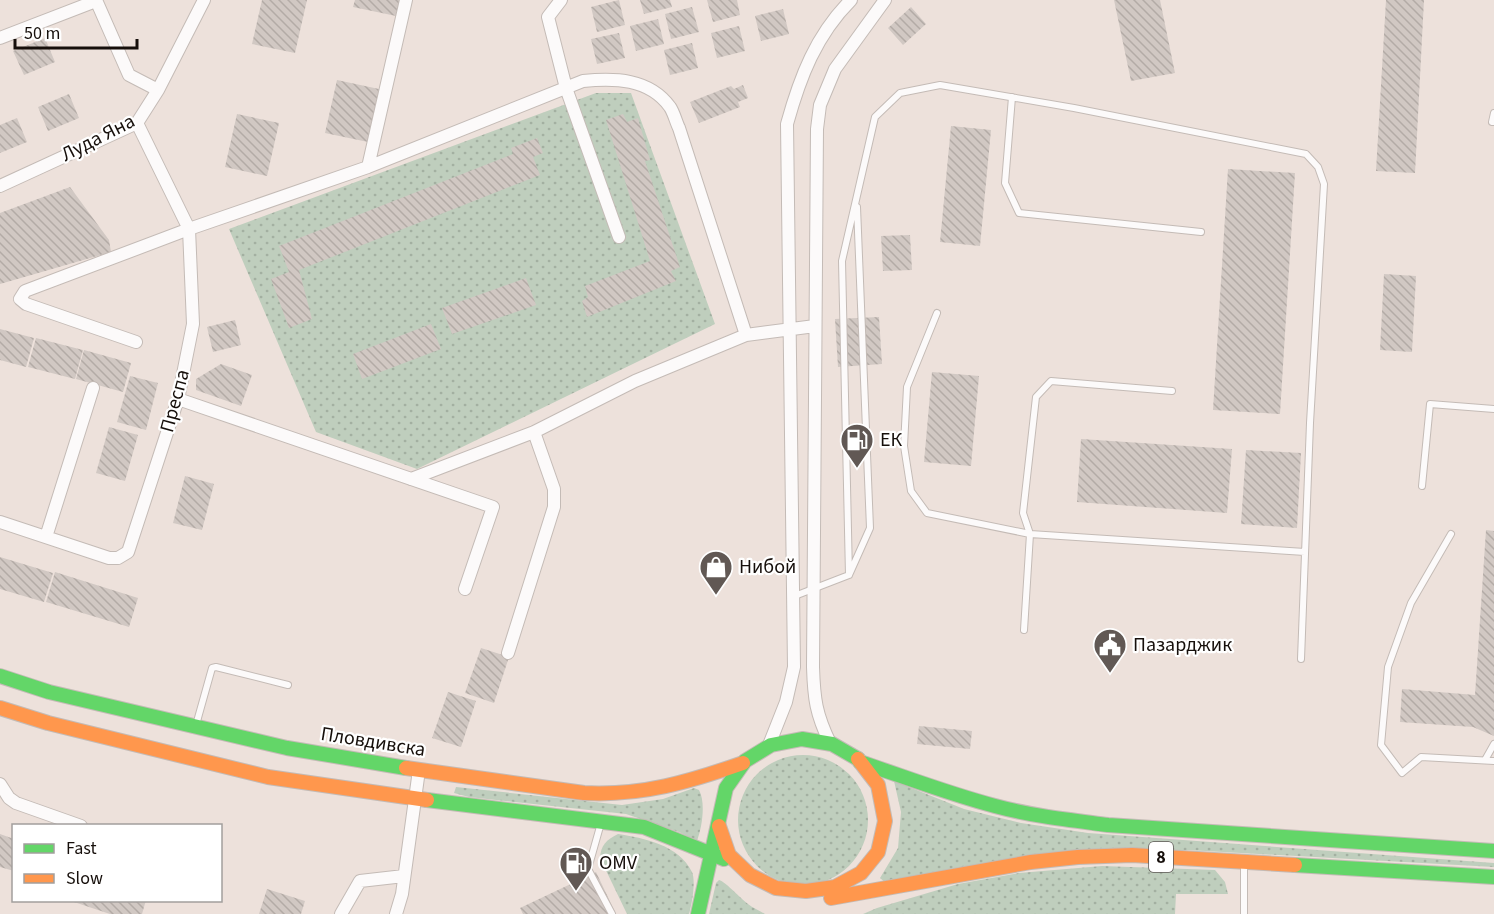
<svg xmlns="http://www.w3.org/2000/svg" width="1494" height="914" font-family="'Source Sans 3',sans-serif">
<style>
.grass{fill:url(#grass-dots)}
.building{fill:url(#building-back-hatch)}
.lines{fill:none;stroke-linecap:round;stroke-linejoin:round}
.lane-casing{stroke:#c4bbb6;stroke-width:8}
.street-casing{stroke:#c4bbb6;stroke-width:14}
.fast-casing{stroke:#c4bbb6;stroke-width:16}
.slow-casing{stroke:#c4bbb6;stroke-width:16}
.lane{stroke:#fcfafa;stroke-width:6}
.street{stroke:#fcfafa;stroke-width:12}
.fast{stroke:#63d668;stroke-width:14}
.slow{stroke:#ff974d;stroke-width:14}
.labels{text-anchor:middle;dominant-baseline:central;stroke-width:4.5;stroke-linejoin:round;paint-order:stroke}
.shield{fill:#fff;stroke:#5c5754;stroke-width:1.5}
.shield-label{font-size:18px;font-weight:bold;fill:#160f0b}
.street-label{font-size:20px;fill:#160f0b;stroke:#fff}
.poi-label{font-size:20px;fill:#160f0b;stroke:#fff;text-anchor:start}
</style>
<defs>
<pattern id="grass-dots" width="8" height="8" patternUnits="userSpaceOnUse" patternTransform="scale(1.5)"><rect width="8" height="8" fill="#bfcebd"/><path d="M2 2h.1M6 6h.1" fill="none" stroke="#a3b0a1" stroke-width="1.8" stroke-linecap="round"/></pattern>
<pattern id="building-back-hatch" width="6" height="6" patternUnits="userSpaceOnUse" patternTransform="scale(1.5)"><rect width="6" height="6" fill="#d1c8c3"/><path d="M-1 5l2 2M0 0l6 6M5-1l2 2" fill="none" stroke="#b3aba6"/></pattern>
</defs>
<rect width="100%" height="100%" fill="#ede1db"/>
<path class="grass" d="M596,93H631L715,324L417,469L316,432L229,229Z
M738 820a65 65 0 1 1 130 0a65 65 0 1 1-130 0Z
M894,781L964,809L1021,823L1088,833L1494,863V867L1188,850L887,884L880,878L898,848L901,812Z
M456,787L622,805L663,799L694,788L699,790C706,803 702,827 697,841L679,832L626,814L469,797L454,793Z
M618,834C644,838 679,845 692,872C696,881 692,904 689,914H627L600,858C601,845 606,840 618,834Z
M1102,866L1215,870L1225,882L1228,894H1176L1175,914H863L877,908L958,884L1019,873Z
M719,880C726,882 740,898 748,904C753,908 760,911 765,914H709L716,883Z"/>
<path class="building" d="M262,0H307L295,53L252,44Z
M355,0H400L396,16L353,7Z
M619,0L625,25L597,32L591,7Z
M640,0H670L672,7L644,14Z
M707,0H737L740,15L713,22Z
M1114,0H1160L1175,73L1131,81Z
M1386,0H1424L1415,173L1376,171Z
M692,7L699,32L671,39L665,14Z
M911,7L926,24L903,45L888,28Z
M783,9L789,34L761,41L755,16Z
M658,19L664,44L636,51L630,26Z
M739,26L745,51L717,58L711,33Z
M619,33L625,58L597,64L591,39Z
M45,38L55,62L24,75L13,51Z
M692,43L698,68L670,75L664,50Z
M337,80L379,89L368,142L325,133Z
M743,85L748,98L738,102L740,107L699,123L690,102L731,86L734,89Z
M69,94L79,118L48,131L38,107Z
M237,114L279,123L267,176L225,167Z
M623,114L627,122L638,118L650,160L645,161L680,267L671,271L676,281L587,317L582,301L588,297L585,286L650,261L606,120Z
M17,118L27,142L0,153V125Z
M951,126L991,130L980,246L940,242Z
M537,138L543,153L533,157L540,175L299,270L312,319L289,328L271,279L289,272L279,246L513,154L511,148Z
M1228,169L1295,173L1280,414L1213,410Z
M70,187L109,240L111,252L0,284V213Z
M910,235L912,270L883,271L881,236Z
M1384,274L1416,276L1412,352L1380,350Z
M526,278L536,305L452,334L442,308Z
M879,317L882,364L838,367L835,319Z
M235,320L241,345L213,352L207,327Z
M431,324L441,349L362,379L353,354Z
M0,329L34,338L26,367L0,360Z
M36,338L83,350L75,379L28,367Z
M84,350L131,363L123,392L76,379Z
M221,364L252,375L241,406L196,390V379Z
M932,372L979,376L971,466L924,462Z
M130,376L158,383L146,430L117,422Z
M109,427L138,435L125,481L96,473Z
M1081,439L1232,449L1227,513L1077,502Z
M1246,450L1301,453L1297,528L1241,524Z
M185,476L214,484L202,530L173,523Z
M1486,530L1494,531V736L1473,727L1400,722L1402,689L1475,695Z
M0,557L53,573L44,602L0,589Z
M55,572L138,598L129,627L46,602Z
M481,648L509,657L494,703L465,693Z
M448,692L476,701L461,747L432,738Z
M919,726L972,731L970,749L917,744Z
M0,834L14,839V871L0,867Z
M596,872L615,912L611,914H523L520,908Z
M267,889L305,901L301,914H259Z
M68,900H146L142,914H110Z"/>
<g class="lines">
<g class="lane-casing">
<path id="lane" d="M1012,97L1005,183L1019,213L1201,232
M1494,113L1492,122H1494
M937,313L907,387L904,446L911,491L927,513L1030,534L1305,552
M1422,486L1430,404L1494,409
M1451,534L1411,603L1388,667L1381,745L1402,773L1421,757L1494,761
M849,575L842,261L875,117L900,93L940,85L1074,108L1306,154L1318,167L1324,184L1310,423L1301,659
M792,597L849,575L870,528L857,207
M1024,630L1030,534L1023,513L1036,397L1051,381L1172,391
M196,725L212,668L216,667L288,685
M1485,760L1494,744
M601,823L588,869L612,914
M1244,864V914"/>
</g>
<g class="street-casing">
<path id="street" d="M96,0L129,75L158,90
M561,0L548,17L566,88L619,237
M0,38L96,1
M368,167L406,0
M0,186L137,123L158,90L204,0
M136,342L26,304L20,299L25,291L189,229L368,167L583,81C614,78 649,78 670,107C674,113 676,122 679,128L746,335
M178,399L493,507L465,589
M411,479L534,432L635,381L746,335L815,326
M0,522L109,558H118L128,552L178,399L193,324L189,229L137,123
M46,537L93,388
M508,653L554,507V489L534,432
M830,743C816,714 814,699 813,667L817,129L820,105L835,69L885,0
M769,745L786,702L794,667L787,124C800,77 816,35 851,0
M0,784L9,798L16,803L81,826
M341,914L360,881L404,876
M396,914L402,894L419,770"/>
</g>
<g class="fast-casing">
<path id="fast" d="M0,676L49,692L287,748L406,768
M860,762C905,777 949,794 995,806C1032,816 1070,820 1108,825L1494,851
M427,800L644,827L724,859
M1295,865L1494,877
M698,914L726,788L745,761L771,745L802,739L832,744L858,759"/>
</g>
<g class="slow-casing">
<path id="slow" d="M0,708L48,723L268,777L427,800
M406,768L584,793C642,796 689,782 743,763
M719,826L729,855L750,875L776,888L806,891L835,887L861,873L878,852L885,821L878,785L858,759
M831,898L1031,862L1078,857L1132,855L1295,865"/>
</g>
<use href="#lane" class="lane"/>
<use href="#street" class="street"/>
<use href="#fast" class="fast"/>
<use href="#slow" class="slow"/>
</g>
<defs>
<g id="fuel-pin" transform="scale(1.725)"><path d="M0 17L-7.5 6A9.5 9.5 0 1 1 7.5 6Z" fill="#615854" stroke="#fff"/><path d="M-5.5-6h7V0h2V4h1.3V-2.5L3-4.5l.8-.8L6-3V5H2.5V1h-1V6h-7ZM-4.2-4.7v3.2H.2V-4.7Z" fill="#fff"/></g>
<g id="shop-pin" transform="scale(1.725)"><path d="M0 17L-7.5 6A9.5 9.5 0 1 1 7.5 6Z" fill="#615854" stroke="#fff"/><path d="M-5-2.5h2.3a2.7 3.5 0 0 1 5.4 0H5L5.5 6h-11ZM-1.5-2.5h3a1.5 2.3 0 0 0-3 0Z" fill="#fff"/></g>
<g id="civic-pin" transform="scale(1.725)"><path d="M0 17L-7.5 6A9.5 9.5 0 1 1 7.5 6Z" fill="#615854" stroke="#fff"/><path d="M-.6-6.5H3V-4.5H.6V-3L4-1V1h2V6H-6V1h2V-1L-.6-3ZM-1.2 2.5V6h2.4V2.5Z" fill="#fff"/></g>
</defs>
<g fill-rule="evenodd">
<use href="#fuel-pin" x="857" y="440"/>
<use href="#shop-pin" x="716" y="567"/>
<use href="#civic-pin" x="1110" y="645"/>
<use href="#fuel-pin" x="576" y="863"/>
</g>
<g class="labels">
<rect class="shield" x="1149" y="842" width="24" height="30" rx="4.5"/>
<g class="shield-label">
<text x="1161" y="857">8</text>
</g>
<g class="street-label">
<text transform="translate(98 138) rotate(-27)">Луда Яна</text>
<text transform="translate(175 401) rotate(-75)">Преспа</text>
<text transform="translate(373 742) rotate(9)">Пловдивска</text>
</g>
<g class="poi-label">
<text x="880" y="440">ЕК</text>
<text x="739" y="567">Нибой</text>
<text x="1133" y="645">Пазарджик</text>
<text x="599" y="863">OMV</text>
</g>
</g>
<rect x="12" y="824" width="210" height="78" fill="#ffffff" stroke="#a29f9d" stroke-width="1.5"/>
<rect x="24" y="844" width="30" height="9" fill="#63d668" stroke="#a29f9d" stroke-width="1.5"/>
<text x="66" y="854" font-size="18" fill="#160f0b">Fast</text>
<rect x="24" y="874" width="30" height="9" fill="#ff974d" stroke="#a29f9d" stroke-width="1.5"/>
<text x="66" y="884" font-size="18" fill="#160f0b">Slow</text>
<path d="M15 39v9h122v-9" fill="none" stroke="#160f0b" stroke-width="3"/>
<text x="24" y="39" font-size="18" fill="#160f0b" stroke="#ffffff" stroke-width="4.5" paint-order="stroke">50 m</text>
</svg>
